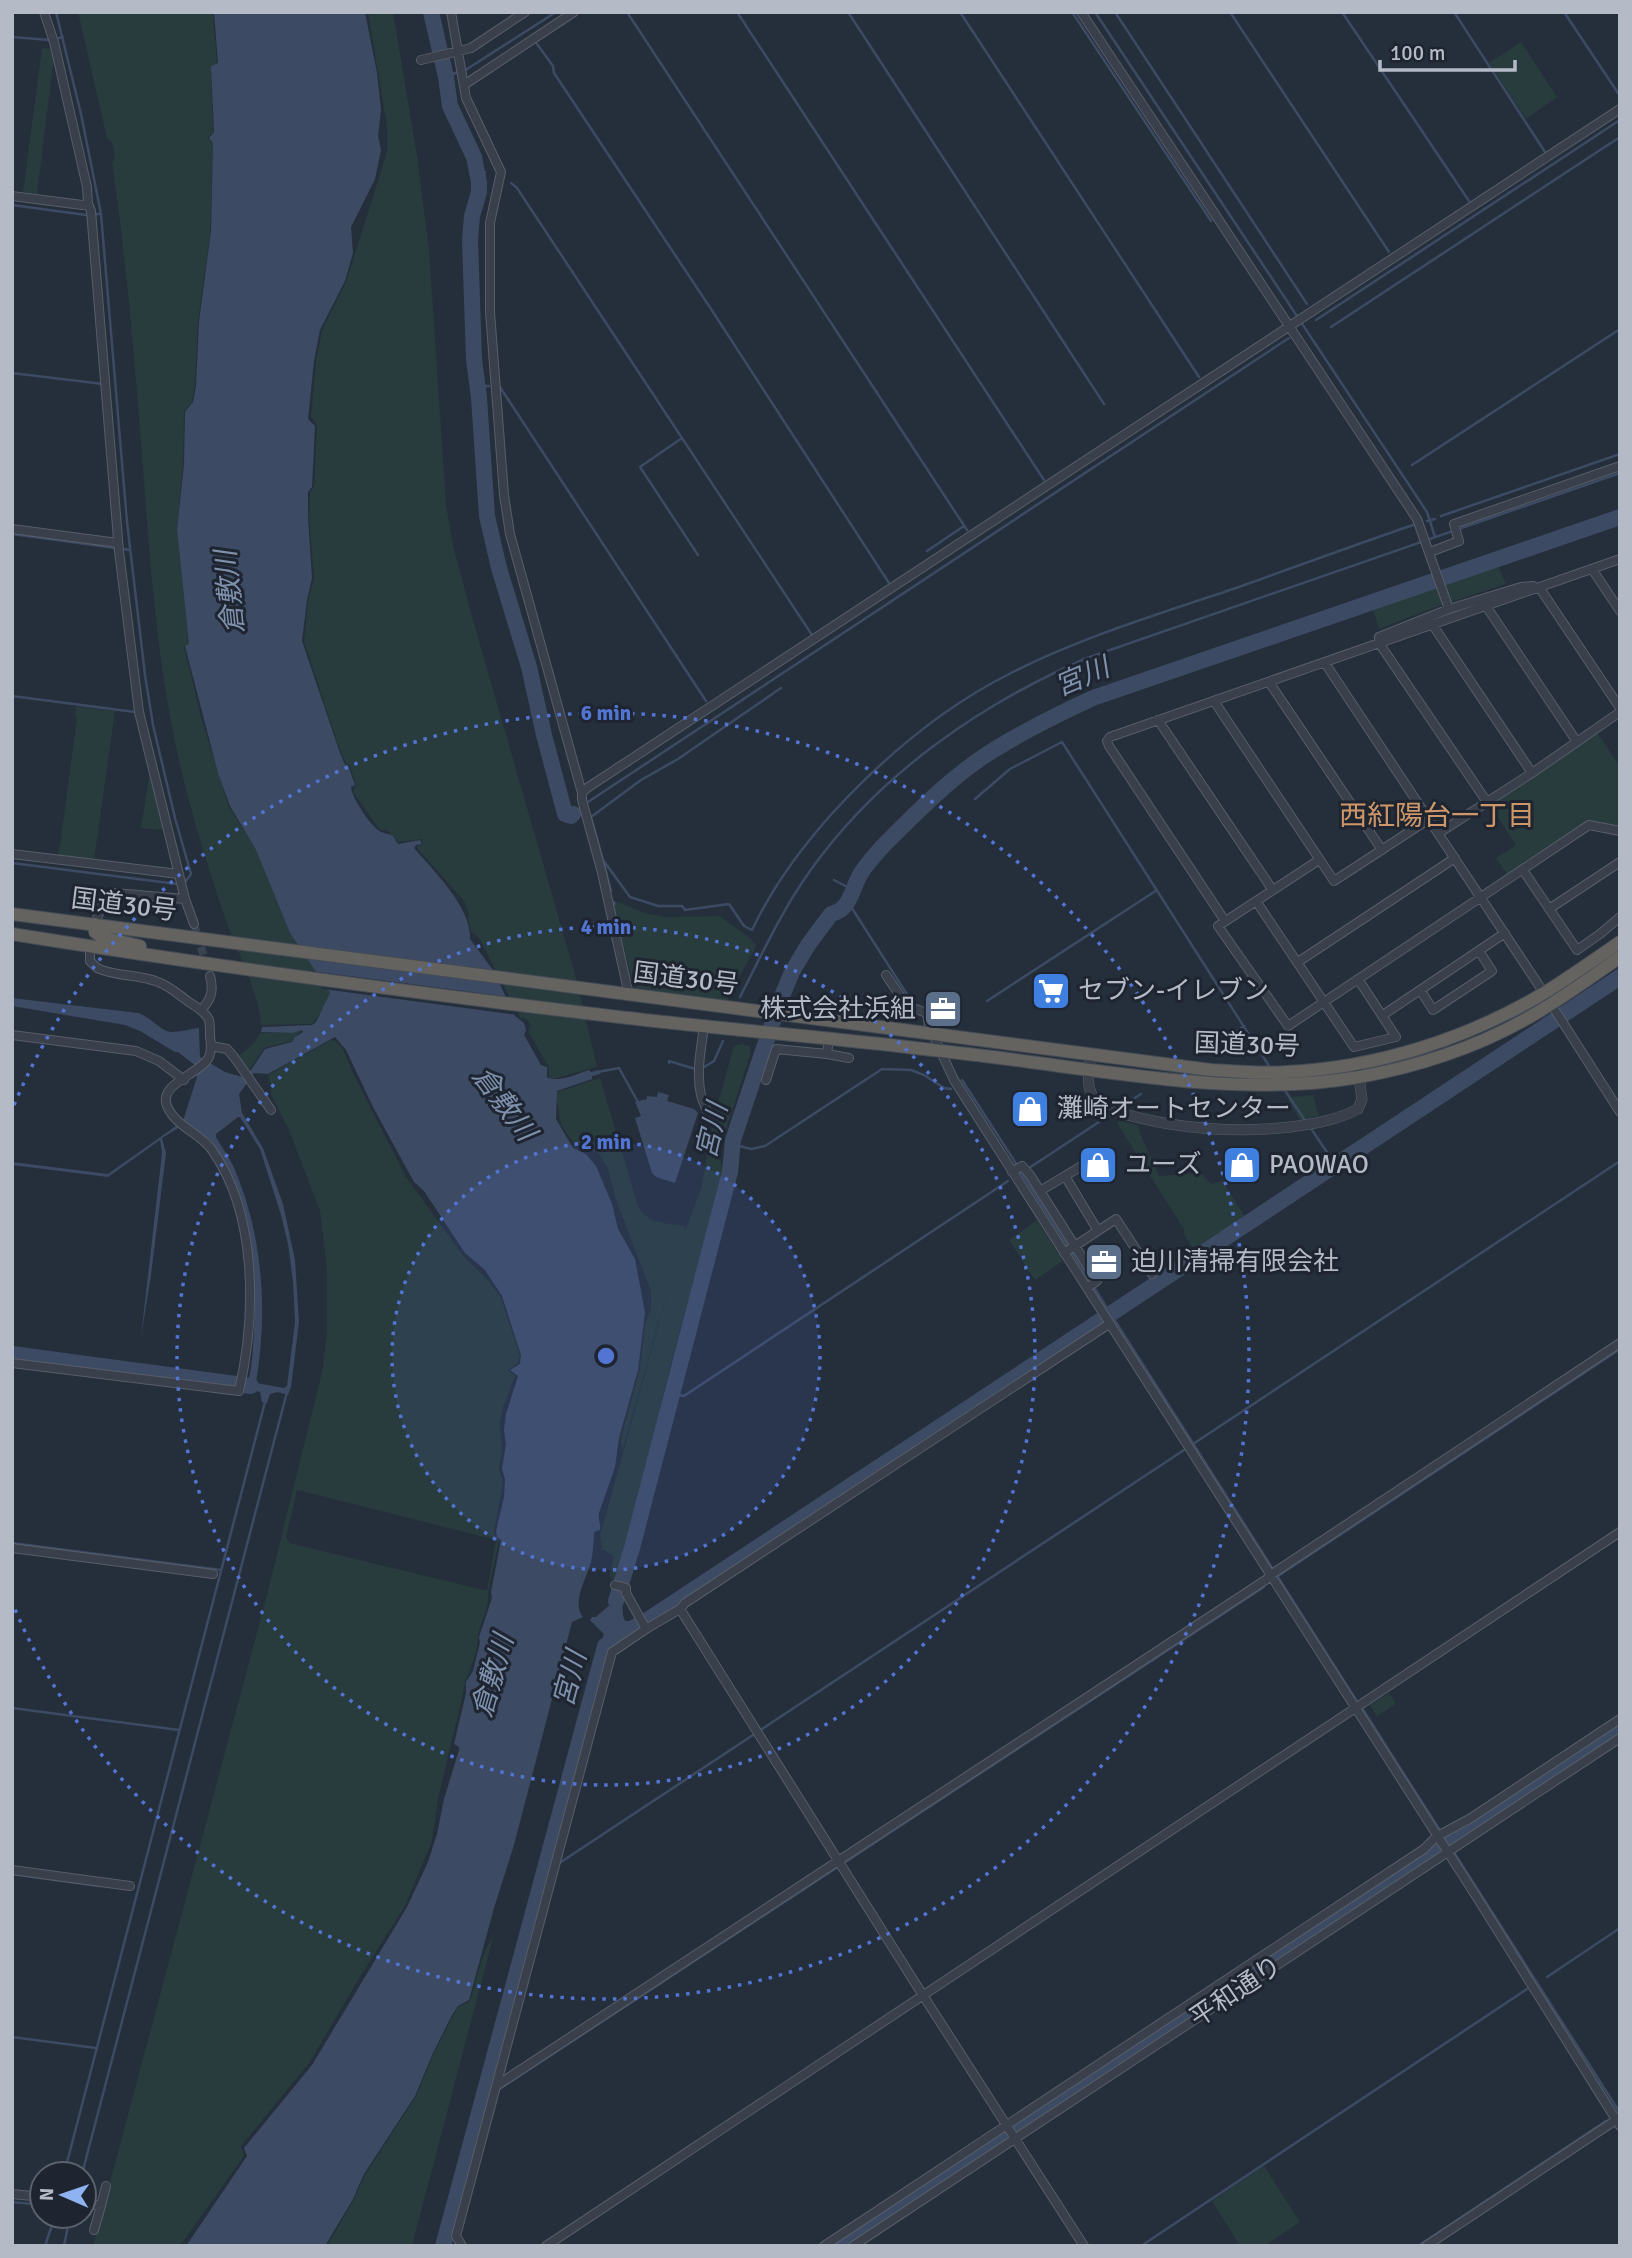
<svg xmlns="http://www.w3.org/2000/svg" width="1632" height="2258" font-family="Signika,'Noto Sans JP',sans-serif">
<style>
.green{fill:#283b3d;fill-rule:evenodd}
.water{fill:#3c4b63;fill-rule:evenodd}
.pier{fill:#252e3b}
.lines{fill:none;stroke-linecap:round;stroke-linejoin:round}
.stream{stroke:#3c4b63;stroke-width:2.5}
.river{stroke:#3c4b63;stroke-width:16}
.minor-tunnel{stroke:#3a4350;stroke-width:8;stroke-dasharray:8 4;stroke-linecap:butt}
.minor-casing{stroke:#575e69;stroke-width:10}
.tertiary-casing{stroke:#575e69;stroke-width:11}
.trunk-casing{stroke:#444b56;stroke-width:14}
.minor{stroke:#39404b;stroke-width:8}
.tertiary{stroke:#39404b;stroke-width:10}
.trunk{stroke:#646360;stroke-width:12}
.ring{fill:none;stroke:#5274d2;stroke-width:3.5;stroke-dasharray:3.5 7}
.labels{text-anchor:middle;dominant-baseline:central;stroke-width:6;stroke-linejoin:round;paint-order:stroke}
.street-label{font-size:26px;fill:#b4bbc7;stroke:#1e2530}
.poi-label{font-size:26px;fill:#b4bbc7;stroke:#1e2530;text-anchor:start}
.water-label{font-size:28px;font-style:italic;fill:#7e90ac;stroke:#1e2530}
.neighbourhood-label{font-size:28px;fill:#cd9769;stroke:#1e2530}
.centre{fill:#5274d2;stroke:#1e2530;stroke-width:3.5}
.ring-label{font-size:21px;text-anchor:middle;font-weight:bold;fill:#5274d2;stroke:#1e2530;stroke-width:6;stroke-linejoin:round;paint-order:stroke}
</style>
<rect width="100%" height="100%" fill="#252e3b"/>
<path class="green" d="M78,12H213L217,63L211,66L213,132L208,138L213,143L210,236L198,322L195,384L192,402L184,412L183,464L177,530L189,644L184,646L201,717L229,807L256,850L290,933L330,993L323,1009L312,1024L261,1025C259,992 235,947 224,915C202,849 182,784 170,716C155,634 149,551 143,468C135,366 127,264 112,163L115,158L112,142L107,138Z
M368,12H393L417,156L429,249L446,504L453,546L473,620L576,978L597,1067L552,1079L549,1076L548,1066L528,1031L531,1026L527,1020L520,1017L479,938L471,931L468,920L469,914L464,901L417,848V846L423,844L421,839L399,842L387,830H380L353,792L356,785L349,764H346L339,748L304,641L308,601L314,578L309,517L310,492L314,487L317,425L311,417L316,361L322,330L346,282L387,152V127Z
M1521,42L1557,97L1526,119L1489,63Z
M42,48L54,49V57L37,194L23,192Z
M1498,566L1506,584L1441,605L1379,629L1373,610Z
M76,706L115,711L94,861L57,856L60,846L77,717H75Z
M1597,732L1620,767V827L1590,820L1508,876L1496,858L1516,845L1489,804Z
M150,770L164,830L141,828Z
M619,902L644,913L665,917L720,916L751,939L756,945L755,949L729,995L728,1001L637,988L633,984L613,903Z
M302,1030L292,1041L264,1048L249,1070L239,1056L254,1043L260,1033H293Z
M331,1040L336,1041L343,1049L353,1073L406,1177L465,1258L490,1282L501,1298L520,1356L517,1364L508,1370L515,1376L503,1407L500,1422V1432L502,1447L499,1469L503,1483L494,1531L495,1537L499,1541L488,1594C489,1606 483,1618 479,1631C477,1636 478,1641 477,1647C474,1664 465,1677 463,1694L438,1799L432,1841L405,1906L358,1980L310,2062L241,2146L244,2156L180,2246H93L268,1591L322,1372L327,1333V1270L320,1211L289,1130L271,1094V1086L268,1075ZM297,1490L496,1540L487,1590H483L290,1543L286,1537Z
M741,1044L750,1046L751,1052L719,1152L723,1173L669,1371L625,1556L616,1579H611L610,1574L614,1556L602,1549L600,1536L683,1236L701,1189L714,1117L734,1046Z
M600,1078L638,1206C648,1225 667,1223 686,1226L622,1452L621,1438L640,1369L645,1324L651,1309V1291L615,1197L608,1168L598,1153L575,1145L561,1125L556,1095L557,1092Z
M1313,1095L1319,1116L1300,1120L1288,1101L1292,1097Z
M1120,1121L1138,1125L1140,1133L1159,1176L1201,1173L1211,1184L1222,1181L1246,1218L1195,1252L1183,1233L1185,1231L1120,1128L1117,1122Z
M1037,1220L1063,1261L1035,1280L1009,1240Z
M1389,1693L1396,1704L1377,1716L1370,1705Z
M494,1934L412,2246H327L354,2199L365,2175L416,2096L434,2053L453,2016L458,2007L470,2001L484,1953Z
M1264,2166L1300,2222L1264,2246H1240L1212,2201Z"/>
<path class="water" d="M214,12H365L377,73L381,110L378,136L381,150L375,179L351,227L353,253L345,281L320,330L314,361L308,419L315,426L312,487L308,492V517L312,578L307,600L302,641L340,753L345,765H348L355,785L351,787C352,798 369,823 378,830C383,834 388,833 393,836L398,844L420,840L422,844L416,845L414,848C433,870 472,908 470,939L493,970L515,1016L524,1023L526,1030L524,1035L541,1065L547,1067V1077C560,1083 576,1074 589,1070L591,1072L599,1070L600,1074L592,1076V1079L557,1091L556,1119L573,1148L586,1154L596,1166L612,1204L618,1229L635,1259L645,1312L638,1370L619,1438L615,1467L599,1513C598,1521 601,1524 600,1530L594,1532C594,1542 593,1552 591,1562C587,1577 571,1603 583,1617L572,1622L514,1845L494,1908L469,2000L458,2006L452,2015L433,2053L415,2096L364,2174L353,2199L325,2246H186L247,2156L244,2148L312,2065L407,1907L428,1862L437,1834L444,1799L459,1750V1747L454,1744L466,1693V1682L473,1671L480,1643L479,1637L492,1598L491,1592L501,1540L497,1537L496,1531L504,1497L505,1479L502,1469L506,1444L504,1430L506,1414L518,1376L510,1370L520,1364L521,1355L502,1296L485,1270L465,1253L424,1191L414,1182L374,1109L346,1050L335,1037L268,1074L254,1073L246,1080L247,1083L239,1094L242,1113L263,1148L283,1204L295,1260L299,1322L291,1387L288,1395L278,1392L270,1394L267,1403L262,1402L260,1392L247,1388C252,1369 253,1349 254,1329C257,1266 253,1194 211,1142C205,1135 193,1129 185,1124L162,1138L166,1153L151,1275L141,1337L162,1153L160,1140L108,1177L12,1165V1162L108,1174L183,1121L197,1077L196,1066L178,1052H175L140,1031L125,1025L12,1006V998L138,1013C149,1016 162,1032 171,1032C180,1032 190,1029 199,1028L200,1057L225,1072L242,1077L251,1070L265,1049L292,1042L295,1037L303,1032L302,1030L293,1033L261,1032L262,1027L312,1025L316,1022L330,993L290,933L256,850L230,806L218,773L185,646L189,644L177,530L184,464L185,412L193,402L196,386L199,322L211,231L213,143L209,138L214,132L211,66L218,63ZM238,1117H240L260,1149L281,1215L288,1244L293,1281L295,1322L287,1386L284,1388L256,1383C268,1312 263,1237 235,1170C230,1158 222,1148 216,1137V1134Z
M658,1092L669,1095L667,1101L694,1109L698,1113L675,1183L656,1177L652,1173L635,1118L641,1116L635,1102L647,1099V1096L657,1097Z
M615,1588L621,1589C625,1600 620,1612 625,1621L637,1622L642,1629L610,1649L605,1666L594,1663L604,1634L590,1620L592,1617H596L613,1602Z"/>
<path class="pier" d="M311,971L510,997L518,1015L323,989Z"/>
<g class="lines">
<path class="stream" d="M627,12L967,530
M737,12L1044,480
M848,12L1104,404
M960,12L1199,377
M1072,12L1211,221
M1095,12L1427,512L1435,537
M1115,12L1307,304
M1230,12L1389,252
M1342,12L1469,201
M1454,12L1545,152
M1564,12L1620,96
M12,37L50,40L63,37
M537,44L553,66L554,73L713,312L889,583
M464,71L556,12
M446,77L458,72
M478,172H485
M511,183L517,188L812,635
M12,205L86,215L99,214
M1316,320L1620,120
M1331,327L1620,137
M12,373L103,384
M477,386H489
M500,387L706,701
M682,438L640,467L698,555
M1412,465L1620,329
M1441,516L1620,454
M1427,521L1435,519
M12,534L130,550
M927,551L964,526
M781,688L678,759L641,780L591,817L603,860L630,897L658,906H682L685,910L729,904L744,926L752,930C800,829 911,723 1011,673C1084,636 1162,613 1239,587C1297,566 1355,545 1413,525
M12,696L135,712
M975,799L1010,769L1062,742L1271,1069
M588,802L1289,338
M573,814L580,808
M12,863L177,884L185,882L191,874L175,818L153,725L145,675L127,522L101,214L81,114L56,12
M604,864L611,891
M834,880L853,890
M614,902L615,904
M848,902L910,999
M740,997C762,954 782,910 810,871C878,775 980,704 1087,658L1620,473
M987,1001L1157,890
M1204,1052L1244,1026
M669,1063V1061L695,1069
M704,1067L714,1061L723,1041
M598,1072L619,1068L639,1104
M962,1080L1017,1165
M1284,1089L1306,1122
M1119,1108L1141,1094
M1310,1127L1335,1164
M732,1144L751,1149L765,1146L882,1069L911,1070L924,1075L944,1088L951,1089
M1029,1168L1111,1114
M1020,1171L1358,1703
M671,1393L684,1396L687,1394L1008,1181
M1193,1444L1620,1161
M12,1543L221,1570
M1608,1544L1620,1537
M1278,1576L1620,1349
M12,1708L179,1730
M1362,1708L1620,2113
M558,1864L1184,1450
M543,1873L553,1868
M12,1874L99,1886
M1547,1977L1620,1928
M12,2037L96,2048
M498,2090L1264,1587
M64,2174L265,1402
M82,2174L287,1392
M12,2202L42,2205
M45,2246L55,2216
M64,2246L70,2216
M1141,2246L1527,1989
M1418,2246L1606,2121"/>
<path class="river" d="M431,12L446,77L450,106L474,157L479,182V192L472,216L470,240L474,359L479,398L487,516L499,568L529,667L544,735L565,814L571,816L573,814
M12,1354L251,1386
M616,1601L632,1548L730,1172L733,1140L779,1003L792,972L808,945L831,914C851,910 852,887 861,873C867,864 874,856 881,848C912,817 944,784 980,759C1015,735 1054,716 1093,698L1620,517
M627,1631L646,1621L1620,977
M443,2246L605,1646
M839,2246L1620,1728"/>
<path class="minor-tunnel" d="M194,924L207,967"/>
<g class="minor-casing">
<path id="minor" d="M44,12L54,42L87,187L88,204L91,211L119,551L139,712L185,899L194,924
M451,12L466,98L501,172L490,223V312L504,495L510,534L582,793V800L602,873L629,995
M1081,12L1417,519L1449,609
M421,60L471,48L525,12
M464,85L574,12
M12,196L82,205L88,204
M12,529L118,543
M1430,552L1459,541L1454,524L1620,466
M1592,569L1620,611
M1539,587L1620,708
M1486,606L1577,742
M1432,624L1532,773
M1325,663L1544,993L1620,1112
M1269,682L1382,850
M1214,701L1334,881L1429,819
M1158,720L1272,889
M582,793L587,788L1620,109
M1487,802L1379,643V637L1449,609L1521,587L1533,586
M1439,833L1532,773L1620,712
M12,854L179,874
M1319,860L1218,926L1288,1026L1589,825L1620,831
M1523,870L1577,950L1600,934L1620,917
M1256,901L1354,1047L1396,1037L1358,979
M1549,909L1620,862
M1225,921L1109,746L1107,741L1110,737L1620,559
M95,924L103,902L114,893L185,899
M1298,962L1455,858
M886,975L907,1006L927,1013L929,1026L954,1080L1476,1896L1620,2126
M1421,991L1433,1010L1492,971L1479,951
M201,1010C211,1000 214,991 210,976
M1383,1015L1505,933
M704,1027C701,1048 696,1073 701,1095C703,1103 707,1109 709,1117
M12,1035L136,1051L159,1061L184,1080
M211,1046L227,1049L234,1057L271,1110
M827,1054L849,1058
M766,1080L776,1049L827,1054L829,1039
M1012,1172L1022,1166L1030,1175L1097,1281L1087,1288
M1065,1176L1098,1231
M1040,1191L1085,1164
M1064,1253L1116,1219L1152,1274
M12,1363L239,1391C256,1317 258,1215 212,1150C200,1133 176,1127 167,1106C158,1083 201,1074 209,1057C212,1050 211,1043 210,1036C210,1031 210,1024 209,1020C206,1012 196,1007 189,1002C180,996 170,986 158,982C139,974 116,977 97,968L90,961V946
M12,1548L213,1574
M1269,1576L1620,1343
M615,1585L626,1588V1593L646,1629L680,1609L685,1603L1109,1324
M680,1609L917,1986L1084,2246
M12,1870L130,1886
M496,2086L1270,1577
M12,2194L42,2197
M84,2203L101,2206L106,2186
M94,2230L101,2206
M462,2246L456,2236L612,1652L646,1629
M546,2246L1620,1532
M824,2246L1424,1849L1436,1837L1471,1818L1620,1719
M853,2246L1620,1738
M1426,2246L1619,2118"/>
</g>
<g class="tertiary-casing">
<path id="tertiary" d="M1091,1055C1088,1079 1083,1095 1107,1109C1167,1128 1227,1134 1290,1127C1314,1124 1337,1120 1358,1109L1362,1099L1357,1064"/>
</g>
<g class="trunk-casing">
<path id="trunk" d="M12,914L1211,1070C1236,1071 1261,1074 1286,1072C1376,1068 1467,1039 1544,993C1570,977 1595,959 1620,942
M95,924V932L101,937L140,946
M12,934C205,965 400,991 594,1014C698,1027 803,1035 907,1047C948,1052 989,1056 1030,1062C1139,1076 1249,1096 1359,1077C1426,1065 1494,1041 1551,1004C1575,989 1597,973 1620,957"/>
</g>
<use href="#minor" class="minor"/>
<use href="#tertiary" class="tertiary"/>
<use href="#trunk" class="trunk"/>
</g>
<circle cx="606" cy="1356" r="214" fill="#5274d2" fill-opacity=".12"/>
<g class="ring">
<circle cx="606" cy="1356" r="214"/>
<circle cx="606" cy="1356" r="429"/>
<path d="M14 1105A643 643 0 1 1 14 1607"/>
</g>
<defs>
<g id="supermarket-square" transform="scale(2.0125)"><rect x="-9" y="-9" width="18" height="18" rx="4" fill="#3f7fe0" stroke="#1e2530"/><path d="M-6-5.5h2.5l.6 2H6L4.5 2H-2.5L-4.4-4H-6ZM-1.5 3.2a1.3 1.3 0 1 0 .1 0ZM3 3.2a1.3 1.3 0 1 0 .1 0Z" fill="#fff"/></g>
<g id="office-square" transform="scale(2.0125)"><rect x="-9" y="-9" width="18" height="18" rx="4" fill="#5c6f8a" stroke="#1e2530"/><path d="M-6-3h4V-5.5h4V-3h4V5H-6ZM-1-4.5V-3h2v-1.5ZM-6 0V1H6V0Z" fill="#fff"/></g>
<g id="shop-square" transform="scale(2.0125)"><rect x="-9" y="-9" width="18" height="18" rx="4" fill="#3f7fe0" stroke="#1e2530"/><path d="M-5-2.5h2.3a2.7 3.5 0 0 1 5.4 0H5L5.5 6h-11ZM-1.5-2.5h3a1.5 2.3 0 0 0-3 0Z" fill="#fff"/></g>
</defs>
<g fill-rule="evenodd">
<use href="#supermarket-square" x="1051" y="991"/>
<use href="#office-square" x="943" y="1009"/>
<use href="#shop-square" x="1030" y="1109"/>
<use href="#shop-square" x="1098" y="1165"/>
<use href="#shop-square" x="1242" y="1165"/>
<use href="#office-square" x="1104" y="1262"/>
</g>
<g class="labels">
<g class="street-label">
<text transform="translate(124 905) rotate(7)">国道30号</text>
<text transform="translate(686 979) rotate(7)">国道30号</text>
<text transform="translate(1247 1045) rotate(2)">国道30号</text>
<text transform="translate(1236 1992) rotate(-34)">平和通り</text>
</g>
<g class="poi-label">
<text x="1078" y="991">セブン-イレブン</text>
<text x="916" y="1009" text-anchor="end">株式会社浜組</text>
<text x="1057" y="1109">灘崎オートセンター</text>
<text x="1125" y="1165">ユーズ</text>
<text x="1269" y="1165">PAOWAO</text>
<text x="1131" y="1262">迫川清掃有限会社</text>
</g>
<g class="water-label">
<text transform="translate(230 592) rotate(-96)">倉敷川</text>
<text transform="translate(1082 677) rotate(-23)">宮川</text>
<text transform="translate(504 1104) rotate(53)">倉敷川</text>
<text transform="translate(712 1131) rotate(-77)">宮川</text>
<text transform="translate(493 1676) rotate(-74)">倉敷川</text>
<text transform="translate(570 1679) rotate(-75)">宮川</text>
</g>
<g class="neighbourhood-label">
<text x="1437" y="816">西紅陽台一丁目</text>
</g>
</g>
<circle cx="606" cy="1356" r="10" class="centre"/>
<g class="ring-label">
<text x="606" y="720">6 min</text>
<text x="606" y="934">4 min</text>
<text x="606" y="1149">2 min</text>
</g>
<rect width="1632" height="2258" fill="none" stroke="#b4bbc7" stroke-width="28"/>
<g transform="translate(63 2195) rotate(272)"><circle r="33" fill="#1e2530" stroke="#5a616c" stroke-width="2"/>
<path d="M0-5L12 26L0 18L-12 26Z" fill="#8fb2f1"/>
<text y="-10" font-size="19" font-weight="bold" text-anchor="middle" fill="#b4bbc7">N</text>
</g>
<path d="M1380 60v10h135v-10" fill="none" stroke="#b4bbc7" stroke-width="3.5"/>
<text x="1390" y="60" font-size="21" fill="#b4bbc7" stroke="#1e2530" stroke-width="5" paint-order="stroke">100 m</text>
</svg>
